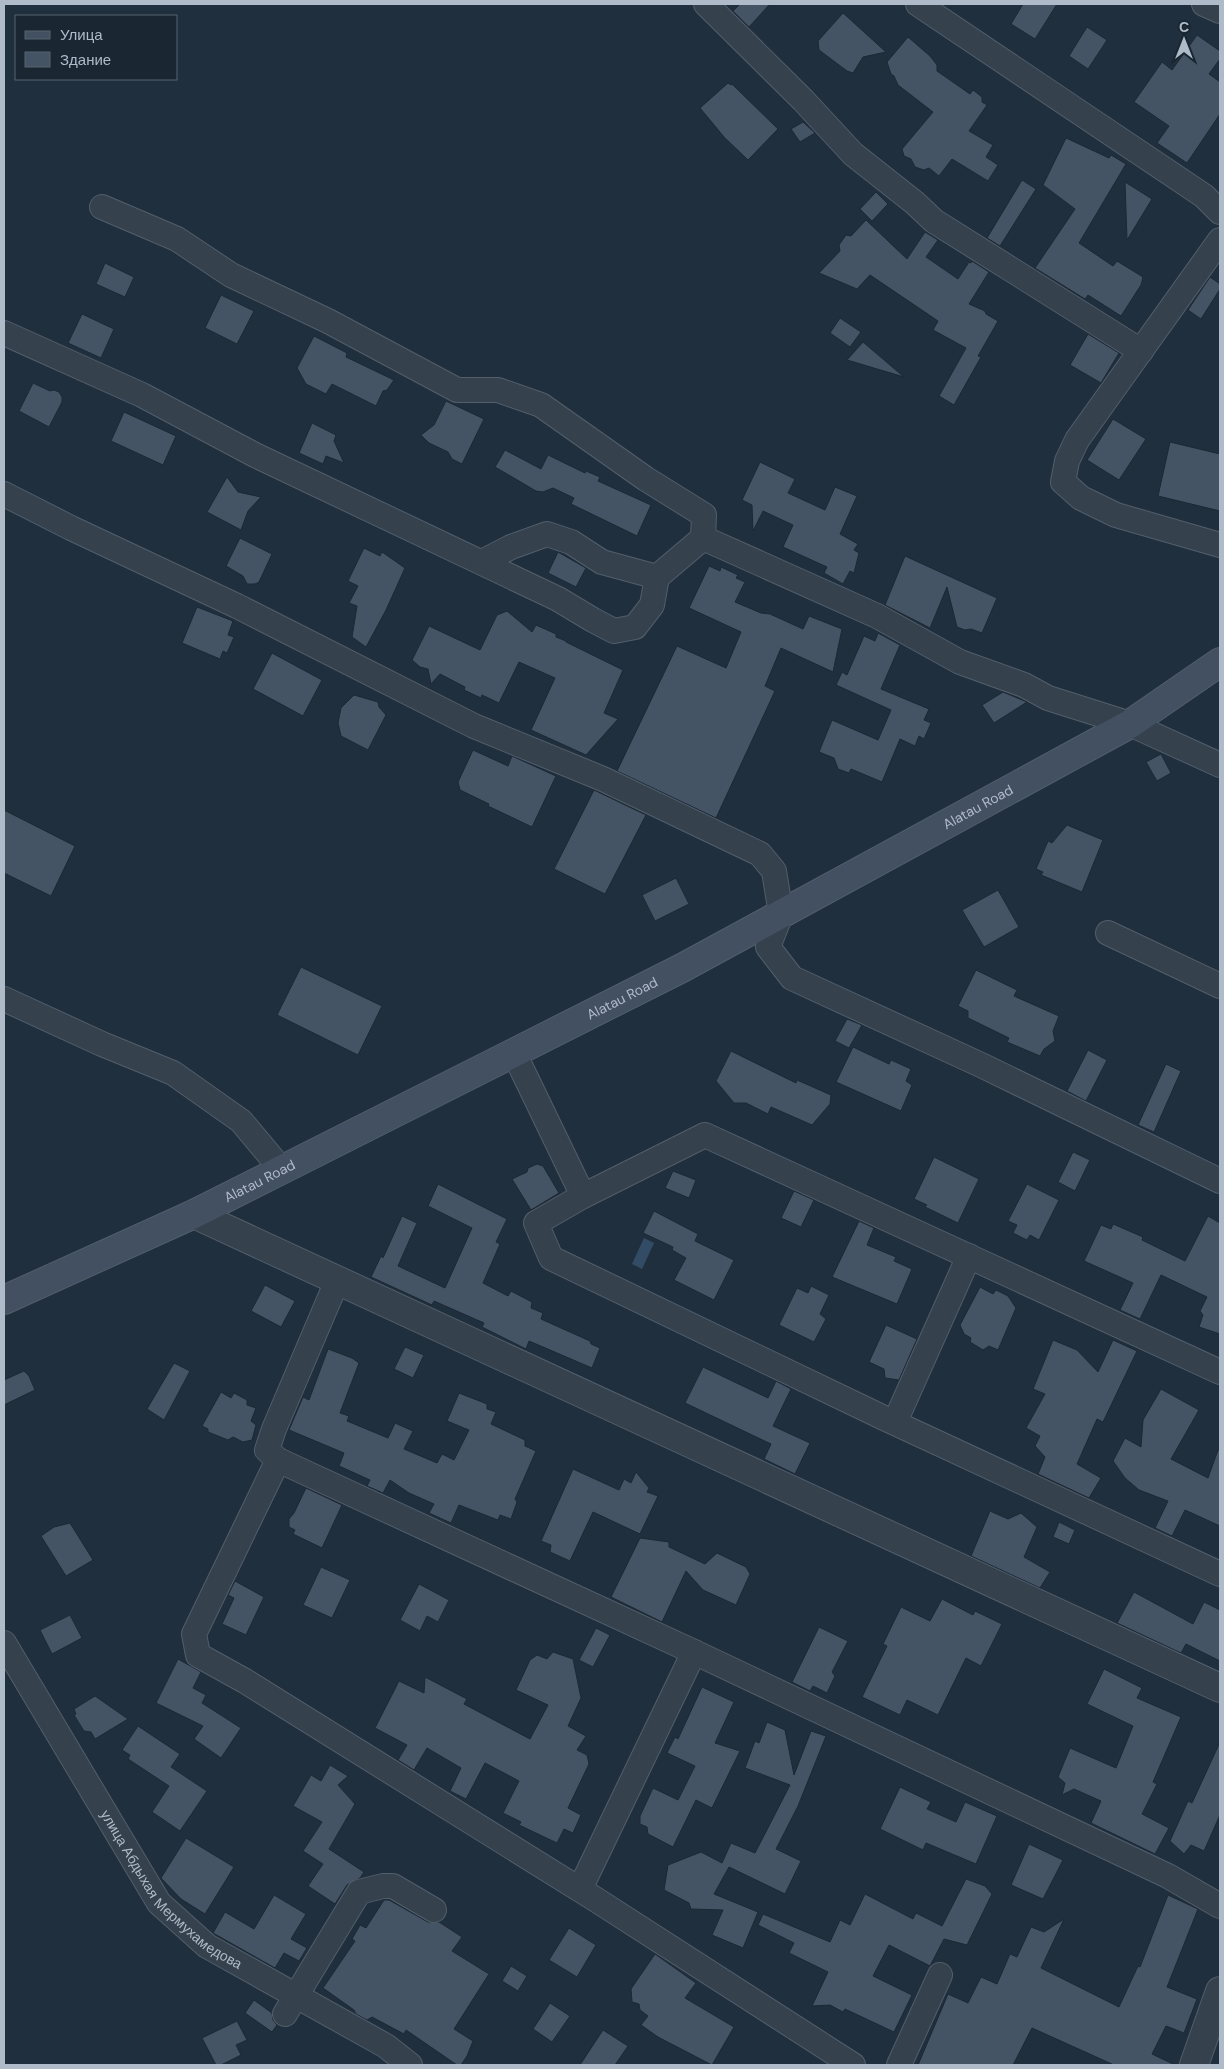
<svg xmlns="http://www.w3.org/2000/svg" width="1224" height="2069" font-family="'DM Sans',sans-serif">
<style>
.water{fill:#334c66}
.building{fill:#445464;stroke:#1c2834}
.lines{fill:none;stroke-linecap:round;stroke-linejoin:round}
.minor-casing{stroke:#535e6b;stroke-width:26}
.tertiary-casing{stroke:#535e6b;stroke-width:30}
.secondary-casing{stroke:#535e6b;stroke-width:30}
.minor{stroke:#35414d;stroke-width:24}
.tertiary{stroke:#35414d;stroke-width:28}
.secondary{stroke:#425061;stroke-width:28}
.labels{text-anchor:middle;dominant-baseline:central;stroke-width:4;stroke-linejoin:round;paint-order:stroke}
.street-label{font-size:14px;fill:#b0bbc9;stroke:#1a2632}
</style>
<rect width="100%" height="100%" fill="#202f3d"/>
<path class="water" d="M644,1238L654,1243L642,1269L632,1264Z"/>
<path class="building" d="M740,4H770L749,27L733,11Z
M1023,4H1057L1035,39L1011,24Z
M843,13L886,52L863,57L853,73L847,71L819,50L818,41Z
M1087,27L1107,40L1088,69L1069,56Z
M1197,35L1220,51V59L1209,74L1220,82V114L1187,163L1157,143L1169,126L1134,102L1162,62L1172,70Z
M908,37L930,56L937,65V71L970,94L973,90L982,97V102L987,105L969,131L993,145L986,157L998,165L988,181L952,159L939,176L929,168L924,170L915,167L911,159L904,156L902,149L933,112L898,85L894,76L891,74L887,62Z
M728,83L731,85L732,84L778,129L748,160L724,137L700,108Z
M803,122L815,133L800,142L791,129Z
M1066,138L1109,158L1111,155L1126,164L1079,243L1113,266L1117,261L1143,277L1141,285L1121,316L1088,295L1085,299L1035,268L1075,209L1043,185Z
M1022,180L1036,189L1000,246L987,238Z
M1125,182L1152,199L1127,240Z
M876,192L888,204L872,221L860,209Z
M866,220L907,259L925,232L938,240L926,257L958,279L969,262L971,263L972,261L989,272L969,304L985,311L986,314L998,321L978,356L981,357L954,405L939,396L966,348L933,330L938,321L870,275L857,289L819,273L840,251L839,245L846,235L851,236Z
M105,263L134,277L125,297L96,284Z
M1210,277L1220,284V289L1201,319L1188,310Z
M221,295L254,311L237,344L205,328Z
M82,314L114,329L101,358L68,343Z
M840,318L861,332L850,347L830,333Z
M1088,334L1119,353L1101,383L1070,365Z
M314,336L347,353L346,357L394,380L387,390L383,391L376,406L332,384L326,394L306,384L297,368Z
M863,342L904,377L847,360Z
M33,383L50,391L54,390L59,392L62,397V402L49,427L19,411Z
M446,401L484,419L462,464L452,459L448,452L429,443L421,435L434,425Z
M124,412L176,436L163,465L111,441Z
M1113,419L1146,439L1119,480L1087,460Z
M312,423L336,435L334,441L344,463L326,456L323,464L299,453Z
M1170,442L1220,454V511L1158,496Z
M505,450L541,469L548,455L585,473L586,471L600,477L598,481L651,505L637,536L571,504L574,498L553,488L543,492L536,491L495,467Z
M760,462L795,479L788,493L825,510L835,487L857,496L840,534L858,544L854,550L859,553L854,573L850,571L843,584L824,573L827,567L783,547L793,525L763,511L753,531L752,505L742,500Z
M227,477L238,492L261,497L248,511L241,530L207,512Z
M240,538L272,554L259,582L255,584H247L243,576L226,566Z
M364,548L380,556L382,552L405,568L386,610L366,647L352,637L357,606L349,603L358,586L348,581Z
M558,552L586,568L576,587L548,573Z
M905,556L997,598L982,633L971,629L965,630L957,627L947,587L930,628L885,605Z
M709,566L720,571L721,567L738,575L736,578L745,582L735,602L761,613L770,614L803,629L809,616L842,629L833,672L781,648L765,686L775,691L716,818L617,771L677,646L726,668L741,632L689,608Z
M197,607L233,621L228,635L234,637L227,653L223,651L220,659L182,643Z
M507,611L532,632L536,625L556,634V637L566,641V642L623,670L604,713L618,719L586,755L531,730L555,678L519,662L499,703L482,695L481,698L464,690L465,687L440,674L431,684L428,669L420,667L412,660L429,626L480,650L497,615Z
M878,633L900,645L881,689L929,709L924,720L931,723L924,739L919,736L915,746L900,739L882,782L851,769L849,773L838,769L834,758L819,752L832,720L878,740L891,710L836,685L842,672L847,675L864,636L875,641Z
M272,653L322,680L303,716L253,689Z
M1003,692L1027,702L994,723L982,705Z
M354,695L378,702L379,707L386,715L368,750L341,736L338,723L341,708Z
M473,750L508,766L512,756L556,776L532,827L488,806L489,804L460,790L458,782Z
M1161,754L1171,773L1157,781L1146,762Z
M594,790L646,815L605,894L554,869Z
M4,810L75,846L51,896L4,873Z
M1067,825L1103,840L1082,892L1041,875L1043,872L1036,869L1048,841L1052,843Z
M676,878L689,904L655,921L642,895Z
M998,890L1019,927L984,947L962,910Z
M301,967L382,1006L358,1055L277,1015Z
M976,970L1017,990L1014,996L1059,1016L1053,1031L1055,1041L1044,1049L1040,1056L1007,1042L1009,1038L968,1018V1011L958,1006Z
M847,1019L862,1025L849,1048L835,1041Z
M853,1047L889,1064L891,1060L911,1069L906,1081L912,1085L901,1111L836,1082Z
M1088,1050L1107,1060L1086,1101L1067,1091Z
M731,1051L796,1083L797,1080L831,1095L830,1104L812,1125L771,1107L768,1114L746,1103H734L716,1081Z
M1166,1064L1181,1071L1154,1132L1138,1125Z
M1073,1152L1090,1160L1075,1191L1058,1182Z
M934,1157L979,1179L958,1223L925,1207L927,1205L914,1199Z
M537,1164L543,1166L559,1193L531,1210L512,1179L527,1172L528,1168Z
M673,1171L696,1180L689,1198L665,1188Z
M438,1184L507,1219L496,1242L500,1244L483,1283L508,1296L511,1291L532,1302L531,1308L543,1313L541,1319L590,1341L591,1344L600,1348L592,1368L529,1341L526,1349L482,1327L484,1323L434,1301L432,1305L371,1277L381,1256L383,1258L402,1216L417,1223L398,1266L445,1288L472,1228L428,1206Z
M1027,1184L1059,1200L1039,1240L1030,1235L1027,1240L1013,1233L1017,1225L1008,1221Z
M794,1191L814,1200L801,1227L781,1218Z
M654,1211L698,1234L695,1241L734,1260L714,1300L674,1280L686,1258L672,1250L673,1247L643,1233Z
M1208,1216L1220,1223V1334L1199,1327L1203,1315L1200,1311L1207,1297L1161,1275L1140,1319L1120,1310L1133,1283L1084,1261L1101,1225L1111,1229L1113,1224L1143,1237L1142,1240L1185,1261Z
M859,1221L874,1228L867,1245L896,1257L894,1261L912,1269L897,1304L832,1277Z
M265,1285L295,1301L281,1327L251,1311Z
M811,1286L829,1295L820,1314L826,1319L814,1342L779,1325L797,1288L808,1293Z
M980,1287L993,1294L996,1290L1008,1296L1016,1308L998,1350L989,1346L983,1350L970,1342L971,1338L964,1334L960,1325Z
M886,1325L917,1339L899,1380L885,1378L884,1369L869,1362Z
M1053,1340L1077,1350L1098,1372L1113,1340L1137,1351L1103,1422L1097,1419L1077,1464L1101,1478L1089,1498L1038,1474L1045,1457L1035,1446L1040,1436L1026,1428L1045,1394L1033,1389Z
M405,1347L424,1355L413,1378L394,1369Z
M328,1349L352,1358L359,1363L340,1413L349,1416L347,1421L388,1438L395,1423L413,1431L404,1449L437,1463L442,1454L454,1460L469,1430L447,1421L459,1393L487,1404V1409L496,1412L491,1424L525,1440V1446L536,1451L515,1499L517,1502L511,1519L500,1515L498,1520L459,1505L451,1523L429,1513L434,1504L409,1493L390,1480L383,1493L367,1486L370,1480L339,1466L344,1453L289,1430L303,1397L309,1400Z
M174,1363L190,1371L164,1420L147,1409Z
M703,1367L768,1398L776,1381L791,1389L773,1426L810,1443L795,1474L764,1459L771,1444L685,1403Z
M24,1371L29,1376L35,1390L4,1405V1380Z
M1161,1389L1199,1410L1171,1459L1208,1478L1218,1450H1220V1526L1185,1510L1172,1536L1155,1528L1168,1501L1139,1490L1125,1478L1113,1461L1125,1438L1141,1447L1143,1420Z
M221,1392L231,1398L234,1393L247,1400V1405L256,1408L251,1421L256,1425L252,1440L243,1442L233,1437L228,1440L208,1432V1429L202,1426Z
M573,1469L619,1490L624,1479L631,1483L636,1472L649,1488L647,1492L658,1496L640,1534L593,1512L570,1561L550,1552L551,1545L541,1541Z
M306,1488L342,1505L322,1548L293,1534L295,1530L289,1527V1519L294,1513Z
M990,1511L1008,1519L1021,1513L1037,1527L1024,1557L1050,1572L1040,1588L971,1556Z
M1059,1522L1075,1530L1069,1544L1053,1537Z
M70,1523L93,1560L66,1576L41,1536L54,1527Z
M640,1538L669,1542V1547L705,1564L717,1553L746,1567L750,1574L736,1605L703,1590L686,1571L662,1622L611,1597Z
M321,1567L350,1580L332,1618L303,1605Z
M235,1581L264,1597L246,1635L222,1624L234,1598L228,1595Z
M419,1584L449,1600L438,1622L427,1616L420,1631L400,1620Z
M1134,1592L1193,1624L1204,1602L1220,1610V1661L1186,1644L1181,1653L1117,1623Z
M942,1599L973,1615L975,1611L1002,1624L981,1666L966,1658L938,1715L907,1700L900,1715L862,1697L887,1646L883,1644L901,1607L930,1621Z
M70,1615L82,1638L52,1654L40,1630Z
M819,1627L848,1641L832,1672L835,1676L827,1693L813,1686L810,1691L792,1682Z
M596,1628L610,1635L593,1667L579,1660Z
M553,1652L573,1659L581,1698L568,1726L586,1736L577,1750L587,1755L589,1764L568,1808L581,1815L573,1833L564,1829L557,1843L519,1825L521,1822L503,1813L519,1781L485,1763L466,1799L450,1791L461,1768L427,1748L414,1770L398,1760L407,1745L375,1728L399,1681L424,1693L425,1677L467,1699L464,1704L530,1739L548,1705L516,1690L530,1660L537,1655L547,1659Z
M178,1659L201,1672L193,1688L206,1695L202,1703L241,1728L221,1758L194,1739L203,1726L156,1703Z
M1104,1669L1142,1688L1137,1698L1181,1717L1153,1782L1157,1784L1142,1814L1169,1828L1155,1854L1091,1823L1101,1801L1074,1789L1062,1795L1065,1783L1058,1777L1070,1748L1116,1768L1133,1726L1087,1704Z
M702,1687L734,1702L715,1743L740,1751L712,1808L696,1800L673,1847L648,1834L647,1827L640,1824V1816L653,1788L678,1800L695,1766L667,1753L675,1737L678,1739Z
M95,1696L128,1719L95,1739L91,1732L84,1731L74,1715L76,1714L74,1709Z
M767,1722L785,1730L794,1775L811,1731L826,1736L798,1806L776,1849L801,1861L785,1894L729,1867L714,1894L758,1912L743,1948L712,1935L723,1910L691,1909L689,1903L664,1890L668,1865L701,1852L722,1863L731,1843L755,1853L790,1785L745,1768L755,1741L759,1743Z
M138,1726L180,1754L171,1767L207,1791L180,1831L152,1812L169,1786L128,1759L130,1755L122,1750Z
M1220,1742V1815L1204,1851L1191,1845L1184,1854L1170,1841L1188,1801L1192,1803Z
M330,1765L348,1776L338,1785L355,1804L329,1849L364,1872L360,1878L347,1885L335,1904L308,1886L323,1864L303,1851L322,1822L293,1806L311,1775L321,1781Z
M900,1787L931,1802L927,1809L956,1822L965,1802L997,1816L976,1864L926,1843L923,1850L880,1829Z
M186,1838L234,1867L205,1914L181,1899L161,1878Z
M1029,1844L1063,1860L1043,1899L1011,1885Z
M966,1879L985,1886L992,1894L967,1945L944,1939L930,1966L889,1945L873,1976L912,1995L894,2032L845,2009L843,2012L830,2005L812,2006L828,1972L789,1953L794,1943L758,1925L763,1914L830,1942L840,1920L850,1925L865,1894L913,1919L916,1913L942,1926Z
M274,1895L306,1914L291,1939L307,1948L299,1961L284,1953L275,1968L213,1933L225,1912L254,1929Z
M1168,1895L1198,1909L1167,1987L1197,1999L1184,2033L1166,2026L1152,2054L1175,2065H1114L1032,2028L1013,2065H918L948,1994L968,2003L981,1977L997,1984L1010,1954L1017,1957L1031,1927L1044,1932L1064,1919L1041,1968L1119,2007L1138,1966L1140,1967Z
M384,1900H389L428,1922H439L462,1937L452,1951L489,1974L454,2029L473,2041L467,2056L461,2065H457L406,2030L404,2034L372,2017L367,2020L356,2014L354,2010L323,1988L355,1941L352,1939L360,1925L366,1928Z
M569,1928L596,1945L577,1977L549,1960Z
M655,1954L696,1983L685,1998L734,2027L712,2065L658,2037L641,2025L648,2016L640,2010L639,2004L632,2002L631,1989Z
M511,1966L527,1976L518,1991L502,1981Z
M254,2000L272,2013L273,2020L277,2025L272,2032L245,2013Z
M550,2003L570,2016L552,2042L533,2029Z
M237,2021L247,2040L236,2045L241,2055L221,2065H216L202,2038Z
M603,2030L628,2046L615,2065H580Z"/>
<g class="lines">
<g class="minor-casing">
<g id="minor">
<path d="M706,4L803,100L853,154L915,203L934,221L1141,351"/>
<path d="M918,4L1204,196L1220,212"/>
<path d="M1204,4L1220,11"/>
<path d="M102,207L177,239L231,275L328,321L457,390H498L541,405L646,479L704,515L703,538"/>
<path d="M1220,240L1077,440L1067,461L1063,482L1081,498L1116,515L1220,545"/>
<path d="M4,333L142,395L255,455L558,599L593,620L614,631L635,627L652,605L657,577L703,538L877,616L960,662L1024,685L1048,698L1130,724L1220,765"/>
<path d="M4,494L71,528L237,606L474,726L603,779L760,854L774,871L781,914L768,947L792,978L981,1065L1220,1181"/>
<path d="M482,562L511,547L547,534L571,542L602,562L657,577"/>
<path d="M1108,933L1220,986"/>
<path d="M4,999L102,1044L173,1073L241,1121L282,1170"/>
<path d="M514,1053L583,1196"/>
<path d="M337,1281L274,1429L267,1450L278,1460L694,1652L1168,1876L1220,1906"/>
<path d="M1220,1372L705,1135L583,1196L536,1223L551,1258L882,1417L1220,1574"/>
<path d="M895,1422L969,1256"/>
<path d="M278,1460L194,1634L198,1655L245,1681L595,1899L853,2065"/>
<path id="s1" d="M4,1643L159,1903L207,1946L386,2046L410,2065"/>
<path d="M580,1889L694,1652"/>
<path d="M285,2014L359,1892L383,1886H393L434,1910"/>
<path d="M899,2065L940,1975"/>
</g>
</g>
<g class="tertiary-casing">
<path id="tertiary" d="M194,1214L1220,1688
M1194,2065L1220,1991"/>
</g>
<g class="secondary-casing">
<g id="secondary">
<path id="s2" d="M4,1300L194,1214L682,968L1130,724L1220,662"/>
</g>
</g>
<use href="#minor" class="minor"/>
<use href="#tertiary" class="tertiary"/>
<use href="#secondary" class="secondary"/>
</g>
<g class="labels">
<g class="street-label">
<text stroke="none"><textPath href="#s2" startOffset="1092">Alatau Road</textPath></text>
<text stroke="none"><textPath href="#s2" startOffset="688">Alatau Road</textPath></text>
<text stroke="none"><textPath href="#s2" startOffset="282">Alatau Road</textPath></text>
<text stroke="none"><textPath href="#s1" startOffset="301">улица Абдыхая Мермухамедова</textPath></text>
</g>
</g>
<rect width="1224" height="2069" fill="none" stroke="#b0bbc9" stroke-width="10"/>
<rect x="15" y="15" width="162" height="65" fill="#1a2632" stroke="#56626e"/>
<rect x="25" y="31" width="25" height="8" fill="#425061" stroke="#56626e"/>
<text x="60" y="40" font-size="15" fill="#b0bbc9">Улица</text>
<rect x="25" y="52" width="25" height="15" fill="#445464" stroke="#56626e"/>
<text x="60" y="65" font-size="15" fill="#b0bbc9">Здание</text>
<g transform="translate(1184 40)" stroke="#1a2632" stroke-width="4" paint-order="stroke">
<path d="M0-4L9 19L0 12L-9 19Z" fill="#b0bbc9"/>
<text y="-8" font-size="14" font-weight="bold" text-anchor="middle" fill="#b0bbc9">С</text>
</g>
</svg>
